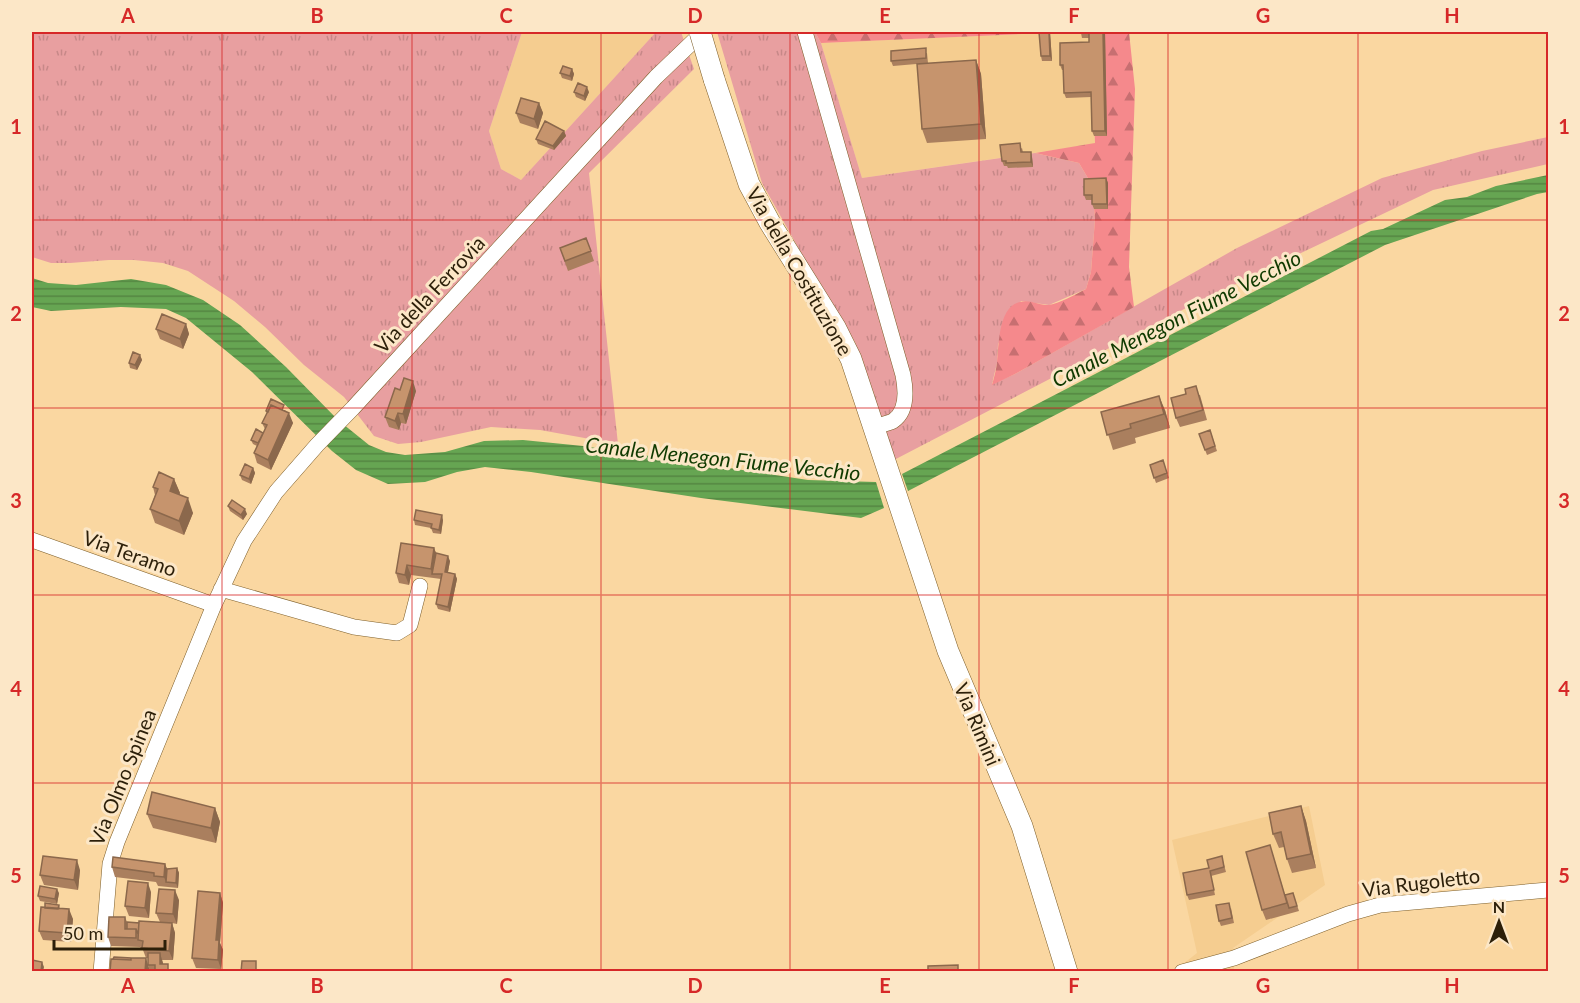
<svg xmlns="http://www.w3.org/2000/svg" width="1580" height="1003" font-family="Lato,sans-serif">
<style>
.built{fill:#f5cd90}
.grass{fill:url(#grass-tufts)}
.forest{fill:url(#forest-firs)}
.water{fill:url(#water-rules)}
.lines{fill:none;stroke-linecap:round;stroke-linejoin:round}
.street-casing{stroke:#7e5f2a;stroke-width:16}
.secondary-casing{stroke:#7e5f2a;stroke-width:22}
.street{stroke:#fff;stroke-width:15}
.secondary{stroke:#fff;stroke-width:21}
.secondary-bridge-casing{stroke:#7e5f2a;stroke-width:22;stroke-linecap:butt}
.secondary-bridge{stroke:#fff;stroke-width:21}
.wall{fill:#aa7f5e}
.shaded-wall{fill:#8b684c}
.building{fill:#c6946d;stroke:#8b684c;stroke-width:1.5}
.grid{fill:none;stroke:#d62828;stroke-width:1.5;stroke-opacity:0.55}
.labels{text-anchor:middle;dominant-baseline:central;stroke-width:6;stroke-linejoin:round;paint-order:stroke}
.street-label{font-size:20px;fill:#2c1f09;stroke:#fce7c7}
.water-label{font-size:21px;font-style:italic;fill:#103a00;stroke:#fce7c7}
.neatline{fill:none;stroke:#d62828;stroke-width:2}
.grid-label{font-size:20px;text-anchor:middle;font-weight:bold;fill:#d62828}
</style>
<defs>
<pattern id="grass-tufts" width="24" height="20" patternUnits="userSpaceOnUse" patternTransform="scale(1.5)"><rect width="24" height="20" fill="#e89fa0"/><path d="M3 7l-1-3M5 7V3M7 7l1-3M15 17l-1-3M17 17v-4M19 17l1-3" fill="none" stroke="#c78888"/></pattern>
<pattern id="forest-firs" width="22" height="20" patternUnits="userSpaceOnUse" patternTransform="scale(1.5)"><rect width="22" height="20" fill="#f5898c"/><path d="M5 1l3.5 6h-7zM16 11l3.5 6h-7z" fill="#c76f71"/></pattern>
<pattern id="water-rules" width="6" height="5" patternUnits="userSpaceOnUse" patternTransform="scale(1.5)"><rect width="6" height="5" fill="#66a552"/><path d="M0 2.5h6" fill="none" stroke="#548642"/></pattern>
</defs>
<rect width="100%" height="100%" fill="#fad7a1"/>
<path class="built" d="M522,32H656L521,180L501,169L489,131Z
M1068,32H1090L1095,144L862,178L821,43Z
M1309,806L1325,885L1233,948L1234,971H1174L1197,953L1172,840Z"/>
<path class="grass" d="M32,32H522L489,131L501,169L521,180L656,32H681L694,69L589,173L618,444L540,430L491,427L421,442L398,444L374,436L344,397L304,365L265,327L234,301L188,271L163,263L134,260H109L70,263H51L32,257Z
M717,32H815L821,43L862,178L1035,153L1079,163L1092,185L1095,219L1091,272L1086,289L1049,305L1021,301L998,344L997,363L992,384L1015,374L1237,248L1382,178L1482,151L1548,137V164L1433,190L1190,306L894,460L868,388L855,342L813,274L762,183Z"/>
<path class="forest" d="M815,32H1068L821,43Z
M1090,32H1129L1135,89L1129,267L1134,307L1015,374L992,385C994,378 996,370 997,363C999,345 998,307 1020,302C1029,299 1039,305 1048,305C1059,304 1076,294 1086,289L1091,272L1095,219L1092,185L1079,163L1035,153L1095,143Z"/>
<path class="water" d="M1548,175V192L1537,194L1385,245L908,491L902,474L1371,231L1383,229L1445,200L1467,197L1496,186Z
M32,278L48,283L76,285L131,279L166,285L203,300L240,325L286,367L338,420L369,445L386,452L405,455L445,452L484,441L523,440L583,446L808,480L876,482L884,508L861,518L701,498L531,472L485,467L457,472L425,482L388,484L356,470L332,451L252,372L186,318L166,309L121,307L51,311L32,307Z"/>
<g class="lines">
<g class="street-casing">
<path id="street" d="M805,32L903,375C906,390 908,411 893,421C887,424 879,425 873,427
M32,540L214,605
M221,589L354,627L397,633L410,625L420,586
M101,972L110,864L117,842L214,605L244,541L276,492L317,445L353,408L656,77L703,32
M1182,972L1234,958L1348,914L1380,905L1548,890"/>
</g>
<g class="secondary-casing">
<path id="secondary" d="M714,79L749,184L770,223L835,327L851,359L948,651L1022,826L1067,972"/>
</g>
<use href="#street" class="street"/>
<use href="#secondary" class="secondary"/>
<g class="secondary-bridge-casing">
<path id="secondary-bridge" d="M700,32L714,79"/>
</g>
<use href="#secondary-bridge" class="secondary-bridge"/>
</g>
<path class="wall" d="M1039,32H1050L1052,61H1042L1041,56Z
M1105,32L1107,136H1094L1092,131L1091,97L1066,98L1064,93V70H1062L1060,65L1089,42V38H1082L1081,33Z
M927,53L928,63L893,66L891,61Z
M976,60L981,74L986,139L927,143L922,129Z
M572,69L574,74L572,81L562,78L560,73Z
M574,92H589L585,101L576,97Z
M539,103L543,113L538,129L520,123L516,113Z
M564,131L566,136L554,150L538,144L536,139Z
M1022,148L1023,152L1032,157L1033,167L1008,168L1007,166H1004L1002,161Z
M1106,178L1108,183V209H1094L1092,204V200H1086L1084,195Z
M586,238L594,261L568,271L560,248Z
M186,324L189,334L183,349L160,339L156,329Z
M140,355L142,360L137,370L130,368L129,363Z
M400,390L416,391L406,424L401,423L399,430L389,427L385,417Z
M1186,394L1200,395L1207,420L1180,427L1176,418Z
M285,410L293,423L271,470L257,463L254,453L257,446L253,444L251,440L263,433L265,429L262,423L267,414L266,411Z
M1165,410L1170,428L1135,438L1136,443L1113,450L1101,412Z
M1210,430L1217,451L1207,455L1199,434Z
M1163,460L1169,478L1156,483L1150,465Z
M253,468L255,473L251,484L242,480L240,475Z
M174,479L180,493L179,495L193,513L184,535L155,523L150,509L155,495L153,487Z
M228,506L247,514L243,520L230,511Z
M414,520H443L441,534L433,533L431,528L415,525Z
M401,543L434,548L436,553L450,561L448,572L455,574L457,579L450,612L438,609L436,604L441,579L411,575L409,585L399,583L396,573Z
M1301,806L1306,821L1316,868L1292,873L1287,859L1284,847L1279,848L1273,834Z
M215,808L220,822L216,843L153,828L147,814Z
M1273,855L1285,895L1293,893L1299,911L1266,920L1262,910Z
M1223,861L1226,872L1211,876L1215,895L1189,900L1187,895L1209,868Z
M165,864L167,869L177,868L179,873L178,888L158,886L156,882L115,877L112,867Z
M80,870L78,890L44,885L40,875Z
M151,892L149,918L129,916L125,906Z
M59,893L57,904L40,901L38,896Z
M220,893L223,903L220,943L223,950L221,969L196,968L192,958Z
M179,900L177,924L172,923L175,933L173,960H162L163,964L171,972H150L148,965V958H146L143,950H141L140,946V947L111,946L108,937L125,917L127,922H160L156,913Z
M59,905L60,909L73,919L71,942L43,940L39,931L45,908Z
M1231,908L1234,923L1221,926L1219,921Z"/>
<path class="shaded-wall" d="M1049,32H1050L1052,61L1050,56Z
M1103,32H1105L1107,136L1105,131Z
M976,60L981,74L986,139L981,124Z
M572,69L574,74L572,81L570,76Z
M587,87L589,92L585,101L584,96Z
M539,103L543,113L538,129L534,119Z
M564,131L566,136L554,150L553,146Z
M1031,152L1032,157L1033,167L1031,162Z
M1106,178L1108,183V209L1107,204Z
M186,324L189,334L183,349L180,339Z
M140,355L142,360L137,370L135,365Z
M413,381L416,391L406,424L403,414Z
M1159,396L1165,410L1170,428L1164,414Z
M289,413L293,423L271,470L268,460Z
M398,413L401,423L399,430L395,421Z
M253,468L255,473L251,484L249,479Z
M174,479L180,493L175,505L170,491Z
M188,498L193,513L184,535L179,521Z
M245,509L247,514L243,520L241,515Z
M442,515L443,520L441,534L439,530Z
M434,548L438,558L432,574L431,569Z
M448,556L450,561L447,577L445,572Z
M407,565L411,575L409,585L405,575Z
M455,574L457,579L450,612L448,607Z
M1301,806L1306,821L1316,868L1311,854Z
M215,808L220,822L216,843L211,828Z
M77,860L80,870L78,890L74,880Z
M165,864L169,874L166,882L164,877Z
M177,868L179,873L178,888L176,883Z
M148,883L151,892L149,918L145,908Z
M57,889L59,893L57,904L55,899Z
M175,890L179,900L177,924L173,914Z
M220,893L223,903L220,943L223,950L221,969L218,960L216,940Z
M69,909L73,919L71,942L67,933Z
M172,923L175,933L173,960L169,951Z
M160,953L163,963V972L160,964Z
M146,958L149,968V972H145Z
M42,962L44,967L43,972H41Z"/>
<path class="building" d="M1039,32H1049L1050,56H1041Z
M1081,32H1103L1105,131H1092L1091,92L1064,93L1063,65H1060V43L1089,42V33H1081Z
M926,48V58L891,61V51Z
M976,60L981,124L922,129L917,64Z
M563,66L572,69L570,76L560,73Z
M578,83L587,87L584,96L574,92Z
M521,98L539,103L534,119L516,113Z
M545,121L564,131L553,146L536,139Z
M1020,143L1021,152H1031V162L1006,163V161H1002L1000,145Z
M1106,178L1107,204H1092V195H1084V179Z
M586,238L591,251L565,261L560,248Z
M162,314L186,324L180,339L156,329Z
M133,352L140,355L135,365L129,363Z
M404,378L413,381L403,414L398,413L395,421L385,417L395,388L400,390Z
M1196,386L1203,410L1176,418L1171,398L1186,394L1185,389Z
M1159,396L1164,414L1130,424L1131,428L1107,435L1101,412Z
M271,399L284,405L282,410L271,405L268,412L266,411Z
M271,405L289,413L268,460L254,453L267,425L262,423Z
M256,429L263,433L258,443L251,440Z
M1210,430L1215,446L1205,450L1199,434Z
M1163,460L1167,473L1154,478L1150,465Z
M245,464L253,468L249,479L240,475Z
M159,472L174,479L170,491L188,498L179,521L150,509L158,489L153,487Z
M232,500L245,509L241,515L228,506Z
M416,510L442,515L439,530L431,528L432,524L414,520Z
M401,543L434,548L431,569L407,565L405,575L396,573Z
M436,553L448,556L445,572L455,574L448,607L436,604L442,574H432Z
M152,792L215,808L211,828L147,814Z
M1301,806L1311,854L1287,859L1281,832L1273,834L1269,813Z
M1270,845L1287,903L1262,910L1246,852Z
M43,856L77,860L74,880L40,875Z
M1222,856L1224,867L1210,871L1214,890L1187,895L1183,873L1209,868L1207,860Z
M113,857L165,864L164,877L154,876V873L112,867Z
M177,868L176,883L166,882L167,869Z
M128,881L148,883L145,908L125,906Z
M40,886L57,889L55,899L38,896Z
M159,889L175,890L173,914L156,913Z
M198,891L220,893L216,940H219L218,960L192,958Z
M1293,893L1297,906L1289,908L1285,895Z
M45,903L59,905L58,909L45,908Z
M1229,903L1232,918L1219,921L1216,905Z
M41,907L69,909L67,933L39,931Z
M109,917H125V929H136V938L108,937Z
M139,921L172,923L169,951L142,948L143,941L138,940Z
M127,922L139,923L138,934L136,929H127Z
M148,953H160V964H168V972H155V965H148Z
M114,957L131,958V960L113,959Z
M131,958H146L145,972H110L111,959L131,960Z
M32,960L42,962L41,972H32Z
M242,961H256V972H241Z
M958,965V972H928V966Z"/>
<path class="grid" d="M222,32V972M412,32V972M601,32V972M790,32V972M979,32V972M1168,32V972M1358,32V972M32,220H1548M32,408H1548M32,595H1548M32,783H1548"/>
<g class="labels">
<g class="street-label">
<text transform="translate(800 271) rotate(60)">Via della Costituzione</text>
<text transform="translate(429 294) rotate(-47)">Via della Ferrovia</text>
<text transform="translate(130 553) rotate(20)">Via Teramo</text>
<text transform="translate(978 724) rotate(67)">Via Rimini</text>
<text transform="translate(122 777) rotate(-68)">Via Olmo Spinea</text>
<text transform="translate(1421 882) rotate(-7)">Via Rugoletto</text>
</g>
<g class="water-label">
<text transform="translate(1176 318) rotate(-27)">Canale Menegon Fiume Vecchio</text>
<text transform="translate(723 458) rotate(6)">Canale Menegon Fiume Vecchio</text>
</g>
</g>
<rect width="1580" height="1003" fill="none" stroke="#fce7c7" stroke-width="66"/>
<g transform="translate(1499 922)" stroke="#fce7c7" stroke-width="4.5" paint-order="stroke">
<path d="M0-4.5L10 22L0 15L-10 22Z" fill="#2c1f09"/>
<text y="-9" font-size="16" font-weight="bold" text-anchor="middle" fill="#2c1f09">N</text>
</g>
<path d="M54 940v9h111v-9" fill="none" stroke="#2c1f09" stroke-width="3"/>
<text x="63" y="940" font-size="18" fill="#2c1f09" stroke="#fce7c7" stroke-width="4.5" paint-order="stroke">50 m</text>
<rect x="33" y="33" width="1514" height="937" class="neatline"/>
<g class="grid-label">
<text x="128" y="23">A</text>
<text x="317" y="23">B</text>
<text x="506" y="23">C</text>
<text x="695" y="23">D</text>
<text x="885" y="23">E</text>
<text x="1074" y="23">F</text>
<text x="1263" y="23">G</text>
<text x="1452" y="23">H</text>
<text x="16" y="134">1</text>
<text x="1564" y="134">1</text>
<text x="16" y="321">2</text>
<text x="1564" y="321">2</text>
<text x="16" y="508">3</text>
<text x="1564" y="508">3</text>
<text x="16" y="696">4</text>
<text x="1564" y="696">4</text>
<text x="16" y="883">5</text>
<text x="1564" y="883">5</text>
<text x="128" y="993">A</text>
<text x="317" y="993">B</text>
<text x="506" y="993">C</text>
<text x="695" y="993">D</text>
<text x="885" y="993">E</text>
<text x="1074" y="993">F</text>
<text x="1263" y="993">G</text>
<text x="1452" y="993">H</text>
</g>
</svg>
